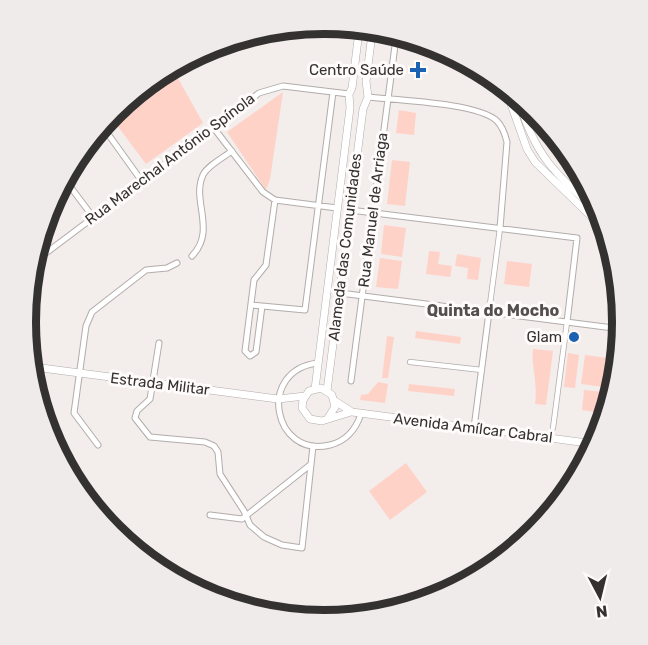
<svg xmlns="http://www.w3.org/2000/svg" width="648" height="645" font-family="Rubik,sans-serif">
<style>
.green{fill:#ffd2c8}
.lines{fill:none;stroke-linecap:round;stroke-linejoin:round}
.pedestrian-casing{stroke:#b2adab;stroke-width:6}
.minor-casing{stroke:#b2adab;stroke-width:7}
.tertiary-casing{stroke:#b2adab;stroke-width:8}
.pedestrian{stroke:#fff;stroke-width:4.5}
.minor{stroke:#fff;stroke-width:5}
.tertiary{stroke:#fff;stroke-width:7}
.poi-dot{fill:#1b63b2;stroke:#fffbfa;stroke-width:2}
.labels{text-anchor:middle;dominant-baseline:central;stroke-width:6;stroke-linejoin:round;paint-order:stroke}
.poi-label{font-size:15px;fill:#343231;stroke:#fffbfa;text-anchor:end}
.street-label{font-size:15px;fill:#343231;stroke:#fffbfa}
.neighbourhood-label{font-size:16px;font-weight:bold;fill:#544f4e;stroke:#fffbfa}
.rim{fill:none;stroke:#343231;stroke-width:8}
</style>
<rect width="100%" height="100%" fill="#f3edec"/>
<path class="green" d="M429,45L439,47L460,61L428,57Z
M174,71L203,123L146,164L110,116Z
M283,92L270,179L266,190L227,132Z
M399,110L416,113L414,135L396,133Z
M392,160L410,162L405,206L387,204Z
M384,225L406,228L402,257L381,254Z
M429,251L440,252L438,264L452,266L450,277L426,274Z
M457,254L481,258L478,280L467,279L468,268L455,266Z
M380,258L402,261L398,289L376,287Z
M507,261L532,264L529,287L504,284Z
M416,331L461,337L460,344L415,338Z
M387,336L394,337L388,378H382Z
M533,349L553,351L546,405L535,404C538,382 531,367 533,349Z
M568,353L579,355L575,388L564,387Z
M585,355L608,358L604,387L581,384Z
M378,382L388,384L385,403L360,400L361,395L368,394Z
M409,384L455,389L454,396L408,391Z
M584,390L603,392L601,413L582,410Z
M406,463L427,492L390,520L369,491Z"/>
<g class="lines">
<g class="pedestrian-casing">
<path id="pedestrian" d="M489,312L500,228
M410,362L482,370
M553,428L567,322"/>
</g>
<g class="minor-casing">
<path id="minor" d="M214,51L229,43
M202,52L206,58L212,57L214,51L210,47
M368,97C396,100 479,103 497,121C503,127 505,134 507,142L500,228
M103,127L141,180
M213,127L263,192L275,200L337,208
M66,181L93,217
M350,210L577,238L567,322
M192,256C217,230 191,201 203,175C207,166 224,157 232,151
M38,259L259,93L283,86L349,94
M340,293L621,329
M251,305L305,310L333,92
M262,306L256,352L250,356L245,351L254,280L266,265L275,200
M159,343L150,399L137,411L135,418L150,437L205,442L214,446L218,452L220,474L244,511L250,525L264,537L282,545L302,548L313,446
M318,363C256,370 273,459 330,445C346,441 356,429 361,414
M351,381L396,38
M474,428L489,312
M98,445L74,413L86,326L92,312L146,270L167,268L177,263
M210,515L242,519L310,465"/>
</g>
<g class="tertiary-casing">
<path id="tertiary" d="M507,93L527,149L535,162L604,229
M519,101C536,159 557,175 601,214
M34,367L278,399L305,396
M315,389L350,108L349,94L352,88L359,31
M327,391L363,109L368,97L366,81L372,34
M335,401L352,412L595,444
M328,418L335,407L332,395L321,388L309,391L303,400L302,408L310,419L322,421L351,412"/>
</g>
<use href="#pedestrian" class="pedestrian"/>
<use href="#minor" class="minor"/>
<use href="#tertiary" class="tertiary"/>
</g>
<g class="poi-dot">
<path d="M415 61h6v6h6v6h-6v6h-6v-6h-6v-6h6z"/>
<circle cx="574" cy="337" r="6"/>
</g>
<g class="labels">
<g class="poi-label">
<text x="404" y="70">Centro Saúde</text>
<text x="562" y="337">Glam</text>
</g>
<g class="street-label">
<text transform="translate(170 159) rotate(-37)">Rua Marechal António Spínola</text>
<text transform="translate(373 210) rotate(-83)">Rua Manuel de Arriaga</text>
<text transform="translate(345 247) rotate(-83)">Alameda das Comunidades</text>
<text transform="translate(160 384) rotate(7)">Estrada Militar</text>
<text transform="translate(473 428) rotate(7)">Avenida Amílcar Cabral</text>
</g>
<g class="neighbourhood-label">
<text x="493" y="310">Quinta do Mocho</text>
</g>
</g>
<path d="M0 0H648V645H0ZM36 322a288 288 0 1 1 576 0a288 288 0 1 1-576 0Z" fill="#efebea" fill-rule="evenodd"/>
<path class="rim" d="M36 322a288 288 0 1 1 576 0a288 288 0 1 1-576 0Z"/>
<g transform="translate(600 597) rotate(173)" stroke="#fffbfa" stroke-width="4.5" paint-order="stroke">
<path d="M0-4.5L10 22L0 15L-10 22Z" fill="#343231"/>
<text y="-9" font-size="16" font-weight="bold" text-anchor="middle" fill="#343231">N</text>
</g>
</svg>
